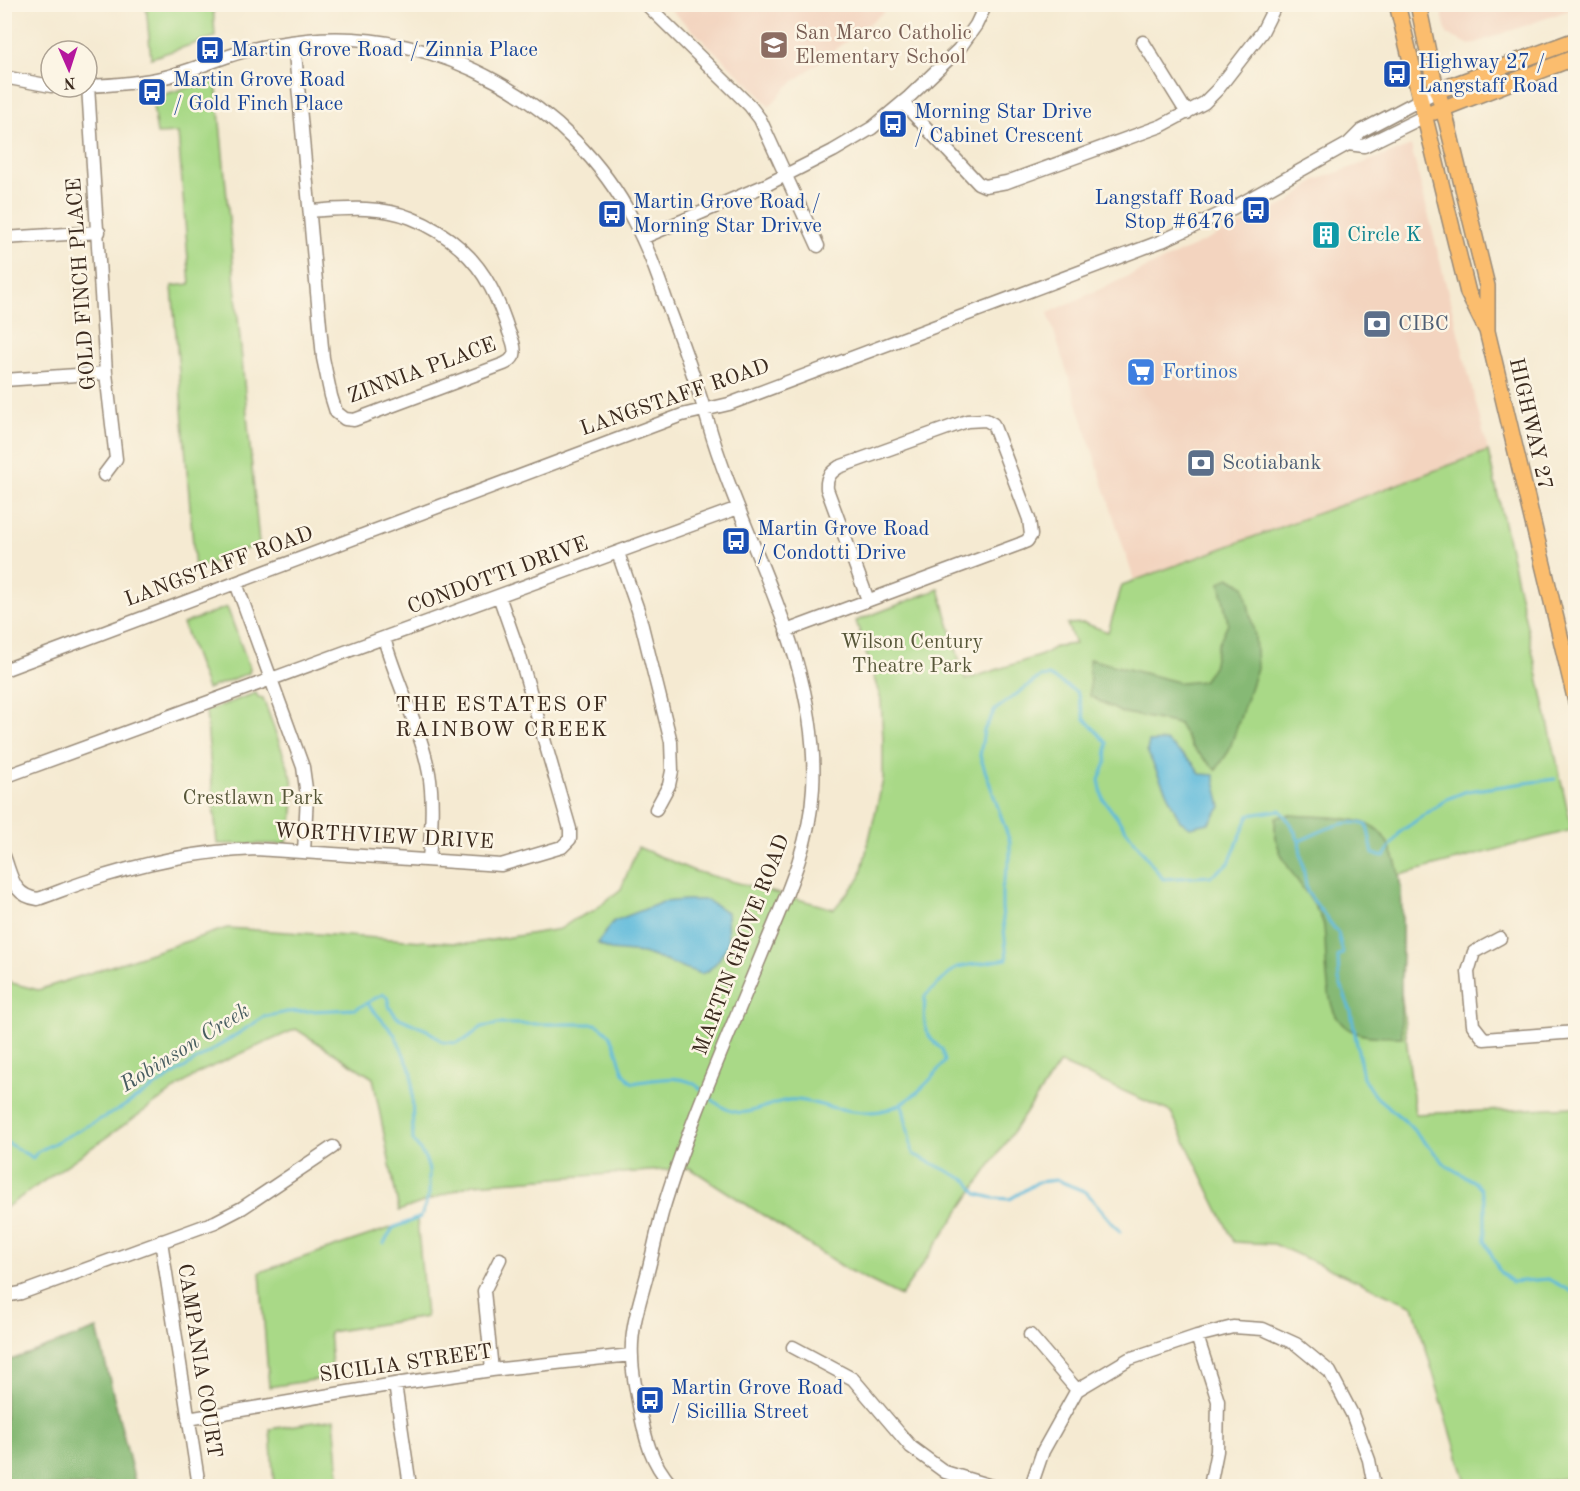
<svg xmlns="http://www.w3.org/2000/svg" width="1580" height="1491" font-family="'Old Standard TT',serif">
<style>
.built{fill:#f3d4bf}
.green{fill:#a9d987;stroke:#728252;stroke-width:1.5}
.forest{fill:#86b974;stroke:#607249;stroke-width:1.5}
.water{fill:#5dbadb;stroke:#4c727c;stroke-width:1.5}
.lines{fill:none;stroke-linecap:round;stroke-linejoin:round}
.stream{stroke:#5dbadb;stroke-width:3}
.minor-casing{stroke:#988a78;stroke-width:15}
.major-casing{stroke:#988a78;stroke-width:18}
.minor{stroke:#fff;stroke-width:12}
.major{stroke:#fbbd6e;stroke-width:15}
.labels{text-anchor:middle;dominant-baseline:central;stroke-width:5;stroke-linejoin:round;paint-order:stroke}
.education-label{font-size:21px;fill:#785e54;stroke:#fcf5e5;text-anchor:start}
.transit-label{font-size:21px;fill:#164399;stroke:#fcf5e5;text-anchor:start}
.culture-label{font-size:21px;fill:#0d838f;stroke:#fcf5e5;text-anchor:start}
.street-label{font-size:21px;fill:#3b2a1e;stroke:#fcf5e5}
.service-label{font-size:21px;fill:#4e5e75;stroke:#fcf5e5;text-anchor:start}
.shop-label{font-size:21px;fill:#366cbe;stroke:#fcf5e5;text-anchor:start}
.park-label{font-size:21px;fill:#565638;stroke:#fcf5e5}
.neighbourhood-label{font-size:22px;letter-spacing:1.5px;fill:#3b2a1e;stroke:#fcf5e5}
.water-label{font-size:22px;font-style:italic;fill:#475c60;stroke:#fcf5e5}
</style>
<rect width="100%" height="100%" fill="#fcf5e5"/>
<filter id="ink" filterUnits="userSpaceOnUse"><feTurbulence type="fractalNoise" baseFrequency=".0167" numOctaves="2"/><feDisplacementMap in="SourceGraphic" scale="12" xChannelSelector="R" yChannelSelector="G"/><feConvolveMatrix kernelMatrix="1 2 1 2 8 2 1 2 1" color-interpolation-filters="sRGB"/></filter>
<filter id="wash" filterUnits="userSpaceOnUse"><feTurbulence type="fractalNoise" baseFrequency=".008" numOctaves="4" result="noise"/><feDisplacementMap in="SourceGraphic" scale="24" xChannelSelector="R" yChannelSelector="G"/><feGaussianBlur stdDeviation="1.35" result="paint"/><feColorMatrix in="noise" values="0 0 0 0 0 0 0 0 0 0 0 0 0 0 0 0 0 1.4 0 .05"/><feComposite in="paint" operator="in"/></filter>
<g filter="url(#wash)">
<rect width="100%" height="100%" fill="#f5ead2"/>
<path class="built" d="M1575,4V8L1470,45L1447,34L1440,5Z
M666,5H891L889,8L788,86L769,107L756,91Z
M1411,146L1488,451L1134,580L1048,313L1288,203L1316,180Z"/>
<path class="green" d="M146,5H213L215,37L151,58Z
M216,79L259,544L195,569L172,286L190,284L178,133L157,134L152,98Z
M1488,451L1572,830L1388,878L1415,1114L1575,1107V1476L1522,1486H1467L1413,1306L1274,1244L1234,1242L1171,1112L1060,1063L901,1296L848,1270L690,1168L473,1184L399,1211L373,1078L296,1029L200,1072L5,1208L4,981L38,990L227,928L468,944L560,929L575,919L593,911L621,889L638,847L694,871L834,909L860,878L883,780V739L881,700L856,621L939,589L965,680L1042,655L1057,646L1075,644L1067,624L1084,623L1108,632L1122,585Z
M227,607L250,669L249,673L207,689L183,624Z
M256,693L258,697L263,698L292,778L294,799L291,836L287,838V843L284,844H217L206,711Z
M417,1219L426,1317L329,1332L333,1377L269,1387L260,1272Z
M334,1419L340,1486H274L270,1429Z"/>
<path class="forest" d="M1229,577L1244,586L1255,636L1257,668L1229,751L1216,770L1192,747L1179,724L1120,712L1090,696L1089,659L1182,683L1203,681L1213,667L1217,647L1228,623L1220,583Z
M1290,815C1314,817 1355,815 1375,828C1389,837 1398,865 1400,881C1406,932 1398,985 1402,1037C1379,1036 1353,1040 1338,1019C1326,1004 1326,958 1325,938C1324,932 1325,925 1322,920C1308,886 1268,858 1276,817Z
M97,1329L136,1486H5V1362Z"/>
<path class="water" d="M1166,741L1194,764L1200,774L1214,775L1221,807L1209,823L1190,827L1180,821L1147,751L1149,742Z
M687,900H706L727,912L728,944L718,961L708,971L701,974L643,953L610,950L597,943L614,921L663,902Z"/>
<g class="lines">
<path class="stream" d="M1299,841C1321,832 1343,817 1367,825L1373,854L1384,856L1400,832L1447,799L1467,791L1555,779
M368,1004L395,1035L412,1073L413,1140L425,1158L429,1170V1195L421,1217L393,1228L384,1243
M708,1096C741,1127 754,1106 789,1100C801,1098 818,1105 830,1107C846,1110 864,1114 881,1111C907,1107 931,1081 945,1061L942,1049C921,1035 924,1019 925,996L957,967L1007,959L1002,908V888L1010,858V842L980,756L984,730L995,710L1040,677L1049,676L1077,692L1085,719L1107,743L1106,763L1099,780L1103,799L1163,879L1211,876L1221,869L1229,863L1249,815L1280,810L1291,824L1299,841L1307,892L1338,933L1343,953L1338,957L1339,980L1351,1012L1363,1078L1374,1095L1405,1121L1447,1166L1475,1182L1481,1189L1485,1201V1241L1500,1272L1512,1282L1548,1279L1576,1294
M902,1103L913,1154L968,1181L977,1194L993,1198L1010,1199L1038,1182L1057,1180L1086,1192L1120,1232
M4,1141L33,1158L37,1152L118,1110L264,1017L287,1012L356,1009L383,994L387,997L390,1008L397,1017L427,1030L443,1042L455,1043L466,1039L482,1027L498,1024H596C624,1038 613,1068 633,1083C656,1080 683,1072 701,1089"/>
</g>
</g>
<g filter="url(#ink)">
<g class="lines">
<g class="minor-casing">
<path id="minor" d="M646,4L750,106L760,119L818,246
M294,42L323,358L331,396L336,412L345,419L354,420L504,364C509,362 512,359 514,355C516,348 512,339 509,332C499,301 486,271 461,249C447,236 429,225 411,218C379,205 343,209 310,211
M1143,42L1187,113
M4,77L51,86
M87,86C113,85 139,83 165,77C194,70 221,57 249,50C268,45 288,42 307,40C438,27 573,104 633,220C649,249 659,280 670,311C684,348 697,384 708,422C743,544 820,658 813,788C810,848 783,902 761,956C727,1039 687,1128 662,1213C657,1232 653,1252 648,1271C641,1299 630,1328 632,1357C632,1373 636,1390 639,1406C645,1438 650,1461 672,1486
M88,86L106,373L116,459L104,475
M903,103L978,183L985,186L1007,182L1161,126L1204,103L1218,89L1262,32L1276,4
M1348,144L1364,146L1423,117
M4,238L99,232
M642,238L766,185L833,151L872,128L909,97L959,49L976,25L986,4
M4,380L106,373
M618,553L638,610L671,742L672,771L669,785L656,809
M236,583L303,767L307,796L304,852
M786,631L1020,544L1027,541L1031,535L1029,519L993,424L986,420L967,421L839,467C830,473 826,477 827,489L868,600
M384,638C396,682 421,729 429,773C434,802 431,832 429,860
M4,670L682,415L729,404L1162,241L1233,208L1348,144L1361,131L1437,91
M4,777L738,508
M4,856C12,877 13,896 38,899C53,894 67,888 82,883C138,864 197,851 256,849L501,865L562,847L570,839V829L519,653L499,596
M1500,938L1474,952L1468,972L1473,1025L1484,1039L1576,1032
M161,1241L199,1486
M4,1296L21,1293L215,1222L242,1208L333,1147
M1030,1335L1077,1390
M1197,1336L1218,1401L1217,1451L1210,1486
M793,1347L853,1379L911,1447L945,1472L991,1486
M492,1370L484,1291L500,1259
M395,1384L410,1486
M188,1419L395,1384L492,1370L631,1355
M1031,1486L1043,1451L1077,1390L1129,1359L1197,1336L1233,1327L1263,1329L1296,1344L1330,1372L1352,1414L1369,1460L1374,1486"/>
</g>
<g class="major-casing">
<path id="major" d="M1397,4L1468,293L1486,329
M1418,4L1433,76L1447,123L1487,286V331L1576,702
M1437,91L1570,42H1576
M1434,112L1576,57"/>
</g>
<use href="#minor" class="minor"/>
<use href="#major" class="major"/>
</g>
</g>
<defs>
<g id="school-square" transform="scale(1.5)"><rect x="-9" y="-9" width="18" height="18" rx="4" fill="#8d6e63" stroke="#fcf5e5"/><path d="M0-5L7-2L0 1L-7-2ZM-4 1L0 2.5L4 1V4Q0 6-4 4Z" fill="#fff"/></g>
<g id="bus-square" transform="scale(1.5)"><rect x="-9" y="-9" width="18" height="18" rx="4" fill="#1a4fb4" stroke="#fcf5e5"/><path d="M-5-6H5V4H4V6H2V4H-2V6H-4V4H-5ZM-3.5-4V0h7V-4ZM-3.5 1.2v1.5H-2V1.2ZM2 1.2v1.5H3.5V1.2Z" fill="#fff"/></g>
<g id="building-square" transform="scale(1.5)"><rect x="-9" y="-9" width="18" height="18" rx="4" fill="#0f9aa8" stroke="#fcf5e5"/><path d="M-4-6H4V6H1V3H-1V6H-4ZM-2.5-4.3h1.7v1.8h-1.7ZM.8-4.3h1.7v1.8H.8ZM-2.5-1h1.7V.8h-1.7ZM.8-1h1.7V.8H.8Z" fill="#fff"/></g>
<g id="bank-square" transform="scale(1.5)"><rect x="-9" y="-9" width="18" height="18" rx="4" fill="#5c6f8a" stroke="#fcf5e5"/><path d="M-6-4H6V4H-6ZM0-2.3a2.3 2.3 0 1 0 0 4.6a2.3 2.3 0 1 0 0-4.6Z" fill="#fff"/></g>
<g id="supermarket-square" transform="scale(1.5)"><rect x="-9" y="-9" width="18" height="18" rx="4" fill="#3f7fe0" stroke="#fcf5e5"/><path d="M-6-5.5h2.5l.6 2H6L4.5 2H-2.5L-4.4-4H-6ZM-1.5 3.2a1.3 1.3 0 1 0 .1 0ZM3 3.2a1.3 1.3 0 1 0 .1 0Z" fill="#fff"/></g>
</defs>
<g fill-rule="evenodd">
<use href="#school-square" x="774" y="45"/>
<use href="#bus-square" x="210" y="50"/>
<use href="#bus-square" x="1397" y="74"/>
<use href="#bus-square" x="152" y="92"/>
<use href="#bus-square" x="893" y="124"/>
<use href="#bus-square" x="1256" y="210"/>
<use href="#bus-square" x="612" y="214"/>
<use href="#building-square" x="1326" y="235"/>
<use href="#bank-square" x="1377" y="324"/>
<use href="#supermarket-square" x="1141" y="372"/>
<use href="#bank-square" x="1201" y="463"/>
<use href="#bus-square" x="736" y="541"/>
<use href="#bus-square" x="650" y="1400"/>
</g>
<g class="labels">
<g class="education-label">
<text x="795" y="33">San Marco Catholic<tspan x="795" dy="24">Elementary School</tspan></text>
</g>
<g class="transit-label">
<text x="231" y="50">Martin Grove Road / Zinnia Place</text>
<text x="1418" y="62">Highway 27 /<tspan x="1418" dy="24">Langstaff Road</tspan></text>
<text x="173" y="80">Martin Grove Road<tspan x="173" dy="24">/ Gold Finch Place</tspan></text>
<text x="914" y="112">Morning Star Drive<tspan x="914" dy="24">/ Cabinet Crescent</tspan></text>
<text x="1235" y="198" text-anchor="end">Langstaff Road<tspan x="1235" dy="24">Stop #6476</tspan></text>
<text x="633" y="202">Martin Grove Road /<tspan x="633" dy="24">Morning Star Drivve</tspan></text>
<text x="757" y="529">Martin Grove Road<tspan x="757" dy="24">/ Condotti Drive</tspan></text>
<text x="671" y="1388">Martin Grove Road<tspan x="671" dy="24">/ Sicillia Street</tspan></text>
</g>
<g class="culture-label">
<text x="1347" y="235">Circle K</text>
</g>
<g class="street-label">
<text transform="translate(82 284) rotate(-94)">GOLD FINCH PLACE</text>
<text transform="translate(422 371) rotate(-20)">ZINNIA PLACE</text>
<text transform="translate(675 398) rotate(-19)">LANGSTAFF ROAD</text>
<text transform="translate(1530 424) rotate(77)">HIGHWAY 27</text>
<text transform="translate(219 567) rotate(-20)">LANGSTAFF ROAD</text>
<text transform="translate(498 576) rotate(-20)">CONDOTTI DRIVE</text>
<text transform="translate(384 837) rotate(3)">WORTHVIEW DRIVE</text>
<text transform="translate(742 945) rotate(-69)">MARTIN GROVE ROAD</text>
<text transform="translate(199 1361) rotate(81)">CAMPANIA COURT</text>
<text transform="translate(406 1364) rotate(-8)">SICILIA STREET</text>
</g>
<g class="service-label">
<text x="1398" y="324">CIBC</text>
<text x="1222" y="463">Scotiabank</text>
</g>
<g class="shop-label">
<text x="1162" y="372">Fortinos</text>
</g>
<g class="park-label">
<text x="912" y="642">Wilson Century<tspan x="912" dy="24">Theatre Park</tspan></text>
<text x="253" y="798">Crestlawn Park</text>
</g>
<g class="neighbourhood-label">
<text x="502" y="705">THE ESTATES OF<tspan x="502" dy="25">RAINBOW CREEK</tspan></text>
</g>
<g class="water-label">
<text transform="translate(185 1048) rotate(-32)">Robinson Creek</text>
</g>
</g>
<rect width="1580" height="1491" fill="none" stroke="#fcf5e5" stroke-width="24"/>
<g transform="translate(69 69) rotate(177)"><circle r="28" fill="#fcf5e5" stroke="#afa495" stroke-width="1.5"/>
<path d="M0-4.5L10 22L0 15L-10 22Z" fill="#b5179e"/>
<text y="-9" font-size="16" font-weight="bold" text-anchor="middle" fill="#3b2a1e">N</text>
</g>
</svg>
